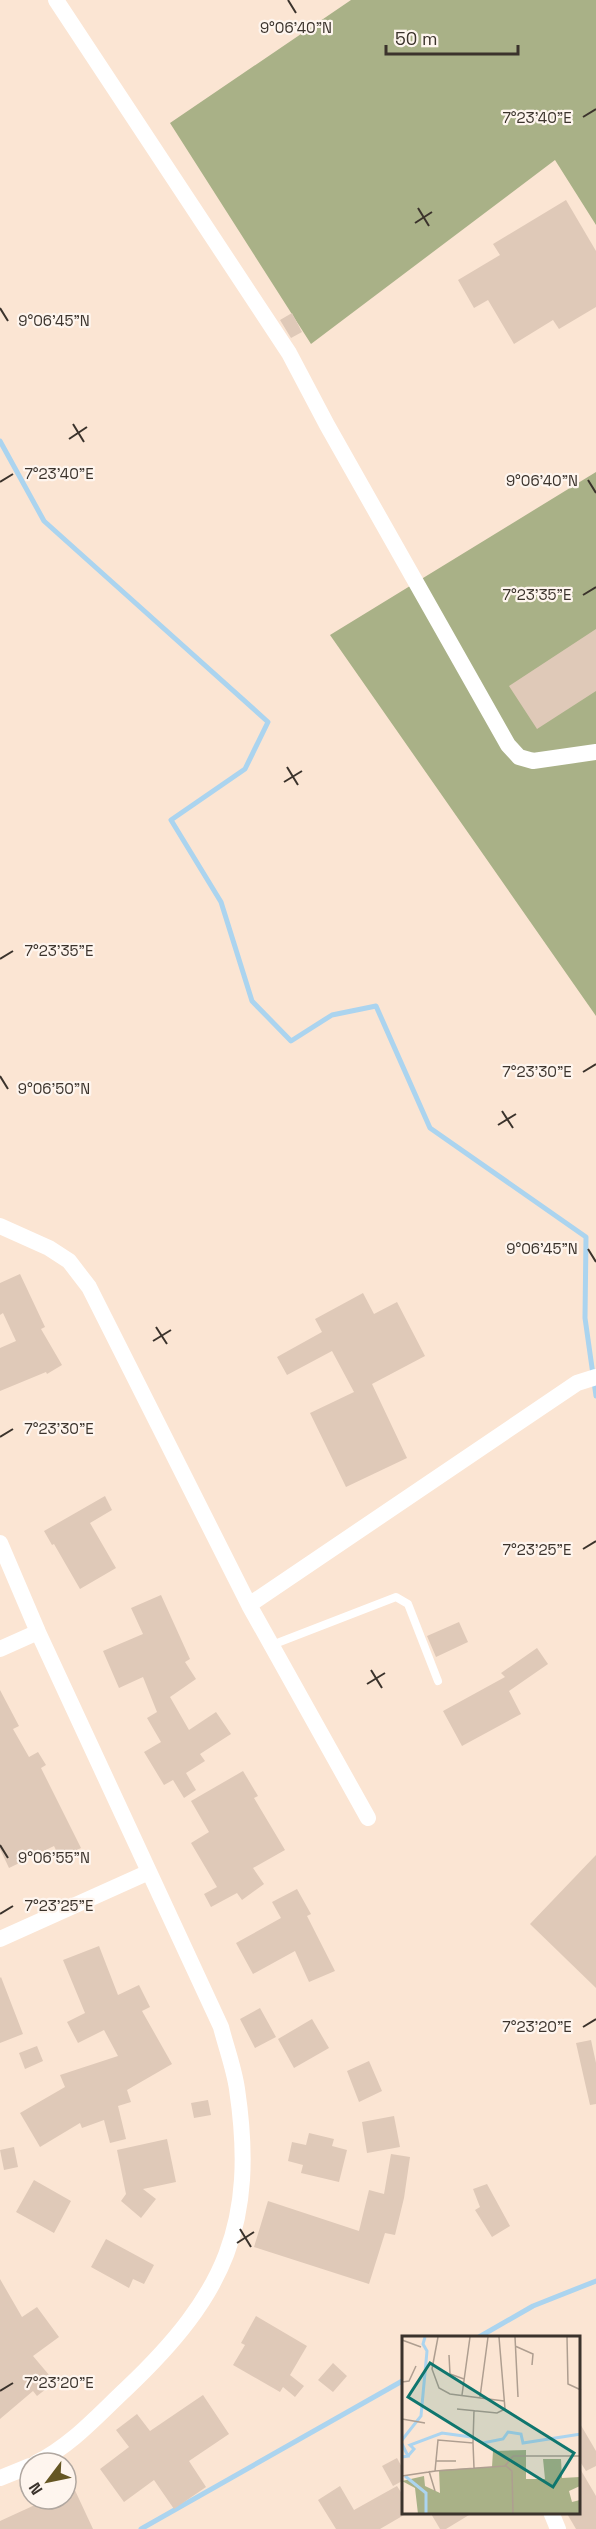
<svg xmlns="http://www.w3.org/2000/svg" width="596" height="2529" font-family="'Space Grotesk',sans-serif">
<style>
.forest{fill:#a9b187}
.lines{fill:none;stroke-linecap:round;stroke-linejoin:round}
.stream{stroke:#abd4ef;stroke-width:5}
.building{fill:#dfc9b8}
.lane{stroke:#fff;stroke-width:8}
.street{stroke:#fff;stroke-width:16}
.ticks{fill:none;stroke:#3b332c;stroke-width:2}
.inset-river{fill:none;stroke:#abd4ef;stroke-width:3}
.inset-road{fill:none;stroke:#ae9e90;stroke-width:1.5}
.view{fill:#0f766e;fill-opacity:0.15;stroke:#0f766e;stroke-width:3}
.inset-edge{fill:none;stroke:#3b332c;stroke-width:3}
.ticks-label{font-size:15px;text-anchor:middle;fill:#3b332c;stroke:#fef5ee;stroke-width:4.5;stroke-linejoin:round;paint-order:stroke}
</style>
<rect width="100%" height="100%" fill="#fbe5d3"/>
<path class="forest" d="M351,0H596V225L555,160L311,344L170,123Z
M596,472V1016L330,635Z"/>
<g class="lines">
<path class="stream" d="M0,441L44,521L268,722L245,769L171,820L221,902L252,1001L291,1041L332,1015L376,1006L430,1128L586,1237L585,1318L596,1396
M479,2337L533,2306L596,2281
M141,2529L404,2380"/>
</g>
<path class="building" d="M566,200L596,251V307L559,329L553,320L514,344L488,300L474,308L458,280L500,255L493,244Z
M292,313L302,332L291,338L280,320Z
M596,629V691L537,729L509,686Z
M20,1274L45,1327L41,1329L62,1365L47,1374L46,1372L0,1391V1348L16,1341L3,1313L0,1315V1283Z
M363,1293L374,1314L397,1302L425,1356L372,1384L407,1458L346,1487L310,1413L354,1392L332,1351L287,1375L277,1357L322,1332L315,1319Z
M105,1496L112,1510L90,1523L116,1568L80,1589L54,1544L52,1545L44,1531Z
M161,1595L190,1659L185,1662L196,1679L170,1697L189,1730L216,1712L231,1734L200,1754L205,1761L186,1773L196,1790L184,1798L173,1780L164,1785L144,1752L161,1742L147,1718L157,1712L143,1677L119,1688L103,1651L143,1634L131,1608Z
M459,1622L468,1642L436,1657L427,1636Z
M537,1648L548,1664L509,1691L521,1714L462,1746L443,1711L505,1677L501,1673Z
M0,1690L19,1726L13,1729L29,1757L38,1752L46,1765L41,1768L81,1848L60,1858L54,1846L9,1868L0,1849Z
M243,1771L258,1796L254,1798L285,1850L253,1868L264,1884L242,1900L237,1893L211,1907L204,1894L217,1887L191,1843L209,1832L191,1801Z
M596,1855V1988L530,1924Z
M297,1889L311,1914L307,1916L335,1971L309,1982L295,1951L253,1974L236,1943L281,1918L272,1902Z
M99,1946L118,1995L139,1985L150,2007L142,2011L172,2064L127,2090L131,2102L118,2106L126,2139L110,2143L104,2120L82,2128L80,2123L40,2147L20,2113L65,2087L60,2075L118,2056L104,2030L78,2043L67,2022L85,2013L63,1960Z
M1,1977L23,2034L0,2043V1978Z
M260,2008L276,2037L255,2048L240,2019Z
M312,2019L329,2048L294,2068L278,2039Z
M591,2040L596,2063V2104L590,2105L576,2043Z
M37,2046L43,2061L25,2069L19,2053Z
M369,2061L382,2091L359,2102L347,2071Z
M208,2100L211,2115L194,2118L191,2103Z
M394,2116L400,2147L367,2153L362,2122Z
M309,2133L334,2139L332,2146L347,2150L339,2182L301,2173L303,2165L288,2161L292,2142L306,2145Z
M167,2139L176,2182L143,2189L156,2199L141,2218L121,2201L126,2194L117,2150Z
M14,2147L18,2167L4,2170L0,2150Z
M391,2154L410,2157L404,2198L395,2235L385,2233L369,2284L254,2247L268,2201L359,2231L369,2190L384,2194Z
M34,2180L71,2201L54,2233L16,2212Z
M487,2184L510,2226L492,2237L475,2210L480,2207L473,2189Z
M106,2239L154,2265L144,2284L133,2279L129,2288L91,2267Z
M0,2279L22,2317L37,2307L59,2337L33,2356L55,2382L37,2396L33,2391L0,2419Z
M256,2316L307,2346L290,2375L304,2386L295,2397L283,2387L280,2392L233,2365L245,2345L241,2343Z
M333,2363L347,2376L333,2392L318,2380Z
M203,2395L229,2434L189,2461L206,2487L174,2509L154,2480L124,2502L100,2469L129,2447L116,2430L137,2414L150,2431Z
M579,2422L596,2451V2466L586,2471L579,2460Z
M397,2458L404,2471V2480L393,2486L382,2466Z
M579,2467L596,2496V2529H576L566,2512H579Z
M66,2471L93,2529H0V2521L48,2499H66Z
M340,2486L354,2510L397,2486L404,2497V2515L380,2529H336L318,2500Z
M430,2512H474L446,2529H440Z"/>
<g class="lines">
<path class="lane" d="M272,1645L396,1597L408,1604L438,1681"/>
<path class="street" d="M56,0L289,353L327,425L508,745L519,757L533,761L596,752
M0,1226L49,1248L69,1261L89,1287L249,1605L368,1818
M0,1543L38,1632L221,2027C226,2047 234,2068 237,2089C257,2224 225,2295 127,2388C98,2415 72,2445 36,2463
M249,1605L577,1383L596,1377
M0,1649L38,1632
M0,1939L149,1872
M0,2478L30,2466
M551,2512L558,2529"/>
</g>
<path class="ticks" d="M288,0L296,13M583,117L596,109M418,208L429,226M415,223L432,212M0,308L8,321M73,424L84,442M69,439L87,427M588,480L596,493M0,482L13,474M583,595L596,587M287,767L298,785M284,782L302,771M0,959L13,951M583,1072L596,1064M0,1076L8,1089M502,1111L513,1128M498,1125L516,1114M588,1249L596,1262M156,1327L167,1344M153,1341L171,1330M0,1437L13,1429M583,1549L596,1541M371,1670L382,1688M367,1684L385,1673M0,1845L8,1858M0,1914L13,1906M583,2027L596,2019M240,2229L251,2247M237,2243L254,2232M0,2391L13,2383"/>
<g transform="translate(402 2336)">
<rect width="178" height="178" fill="#fbe5d3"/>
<path d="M124,114V143H143L141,123H159L160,142L178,141V150L167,155L170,166L178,164V178H16L13,152L0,145L22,140L23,150L38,157L37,134L90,131L91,115Z" fill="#a9b187"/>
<path class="inset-river" d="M0,104L19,80L25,15L21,8L23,1M0,108L6,120L0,121M6,120L12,113L8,109L40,97L69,101L81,107L101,103L106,96L119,98L121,107L179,98M3,140L24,157V178"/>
<path class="inset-road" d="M36,1L30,33L37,52L48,58L102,65M97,1L103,73L116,82M113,1L116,61M165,1L166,48L179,54M0,4L19,11M113,10L131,18L130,29M47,19L48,38L62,43M0,46L7,45L14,30M60,59L68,1M78,61L86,1M55,73L95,77L103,73M0,83L23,87M71,107L72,132M34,125H54M104,130L110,135L111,178M27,135L33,155M33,135L103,130L111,120H179M0,140L33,135L36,104L71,107L72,74"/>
<path class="view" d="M28,27L172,117L151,151L6,61Z"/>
<rect width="178" height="178" class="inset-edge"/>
</g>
<g class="ticks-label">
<text x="296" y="33">9°06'40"N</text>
<text x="537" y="123">7°23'40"E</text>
<text x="54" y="326">9°06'45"N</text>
<text x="59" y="479">7°23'40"E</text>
<text x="542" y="486">9°06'40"N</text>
<text x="537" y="600">7°23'35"E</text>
<text x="59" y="956">7°23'35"E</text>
<text x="537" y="1077">7°23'30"E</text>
<text x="54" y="1094">9°06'50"N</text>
<text x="542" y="1254">9°06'45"N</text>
<text x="59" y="1434">7°23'30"E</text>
<text x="537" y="1555">7°23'25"E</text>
<text x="54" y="1863">9°06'55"N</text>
<text x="59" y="1911">7°23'25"E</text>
<text x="537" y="2032">7°23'20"E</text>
<text x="59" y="2388">7°23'20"E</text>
</g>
<g transform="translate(48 2481) rotate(238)"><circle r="28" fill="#fef5ee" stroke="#b0a7a0" stroke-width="1.5"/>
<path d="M0-4.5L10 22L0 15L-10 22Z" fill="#655623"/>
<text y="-9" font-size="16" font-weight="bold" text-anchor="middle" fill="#3b332c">N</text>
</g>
<path d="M386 45v9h132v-9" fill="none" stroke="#3b332c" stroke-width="3"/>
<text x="395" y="45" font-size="18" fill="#3b332c" stroke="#fef5ee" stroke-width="4.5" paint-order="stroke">50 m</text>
</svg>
